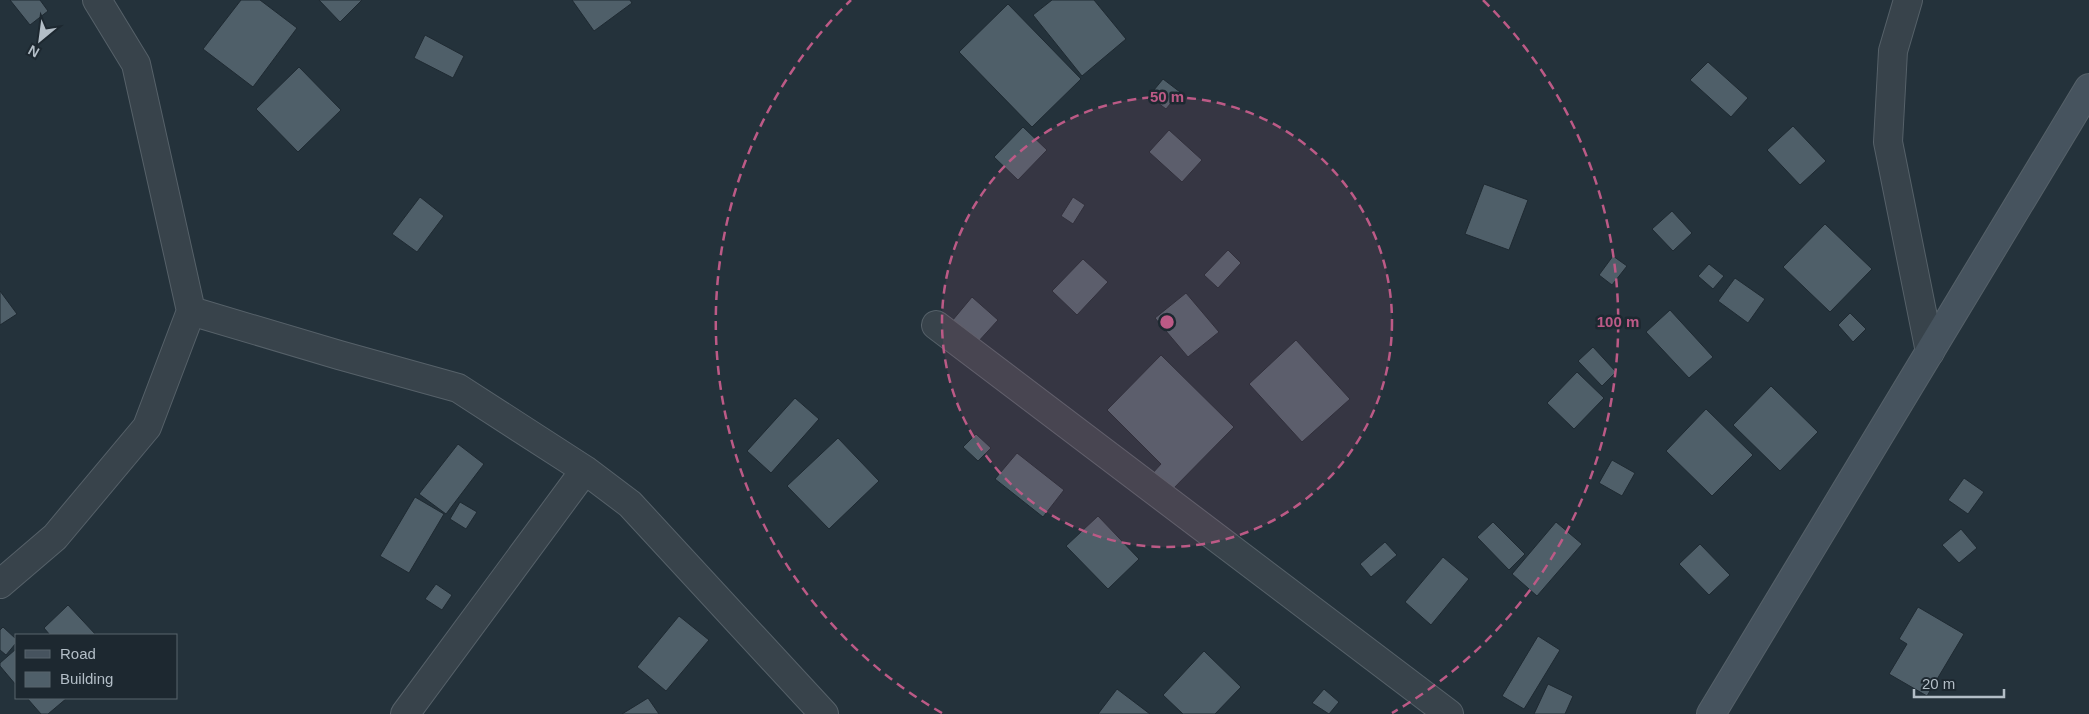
<svg xmlns="http://www.w3.org/2000/svg" width="2089" height="714" font-family="Arial,sans-serif">
<style>
.building{fill:#4f5f69;stroke:#1f2a32}
.lines{fill:none;stroke-linecap:round;stroke-linejoin:round}
.street-casing{stroke:#566169;stroke-width:30}
.secondary-casing{stroke:#566169;stroke-width:30}
.street{stroke:#38434b;stroke-width:28}
.secondary{stroke:#46535e;stroke-width:28}
.ring{fill:none;stroke:#bc5a86;stroke-width:2.5;stroke-dasharray:9 6}
.centre{fill:#bc5a86;stroke:#1d2830;stroke-width:2.5}
.ring-label{font-size:15px;text-anchor:middle;font-weight:bold;fill:#bc5a86;stroke:#1d2830;stroke-width:5;stroke-linejoin:round;paint-order:stroke}
</style>
<rect width="100%" height="100%" fill="#24323b"/>
<path class="building" d="M10,0H40L48,11L30,25Z
M241,0H260L297,28L253,87L203,49Z
M319,0H362L340,22Z
M572,0H630L632,3L594,31Z
M1052,0H1094L1126,39L1082,76L1033,15Z
M1008,4L1081,79L1032,127L959,52Z
M425,35L464,56L453,78L414,58Z
M1708,62L1748,98L1731,117L1690,80Z
M299,67L341,110L298,152L256,109Z
M1163,79L1180,92L1166,109L1149,96Z
M1793,126L1826,161L1800,185L1767,150Z
M1023,127L1047,150L1018,180L994,157Z
M1169,130L1202,160L1182,182L1149,152Z
M1484,184L1528,200L1509,250L1465,234Z
M420,197L444,216L417,252L392,234Z
M1073,197L1085,205L1073,224L1061,216Z
M1672,211L1692,233L1673,251L1652,229Z
M1825,224L1872,269L1830,312L1783,267Z
M1228,250L1241,263L1218,288L1204,275Z
M1613,256L1627,266L1612,285L1599,275Z
M1083,259L1108,282L1077,315L1052,291Z
M1709,264L1724,276L1713,289L1698,276Z
M1735,278L1765,299L1748,323L1718,301Z
M0,291L17,314L0,325Z
M1186,293L1219,332L1188,357L1155,318Z
M972,297L998,320L977,343L952,321Z
M1670,310L1713,357L1689,378L1646,332Z
M1850,313L1866,329L1853,342L1838,325Z
M1296,340L1350,399L1302,442L1249,384Z
M1593,347L1616,372L1602,386L1578,361Z
M1161,355L1234,427L1169,493L1151,475L1161,464L1107,410Z
M1577,372L1604,398L1574,429L1547,403Z
M1771,386L1818,432L1780,471L1733,425Z
M795,398L819,419L771,473L747,451Z
M1706,409L1753,455L1712,496L1666,451Z
M976,434L991,448L978,461L963,447Z
M838,438L879,481L829,529L787,486Z
M458,444L484,464L446,514L419,494Z
M1017,453L1064,490L1043,517L995,479Z
M1612,460L1635,473L1622,496L1599,483Z
M1964,478L1984,492L1968,514L1948,500Z
M415,497L444,514L409,573L380,556Z
M460,502L477,512L466,529L450,519Z
M1098,516L1139,559L1108,589L1066,546Z
M1493,522L1525,554L1509,570L1477,537Z
M1556,522L1582,544L1537,596L1512,574Z
M1961,529L1977,548L1959,563L1942,545Z
M1385,542L1397,555L1371,577L1360,564Z
M1700,544L1730,575L1709,595L1679,564Z
M1443,557L1469,579L1431,625L1405,602Z
M436,584L452,595L442,610L425,599Z
M68,605L96,635H50L44,628Z
M1918,607L1964,634L1927,696L1889,674L1907,644L1899,639Z
M679,616L709,640L666,691L637,667Z
M3,627L16,639V643L6,655L0,650V630Z
M1538,636L1560,650L1524,709L1502,696Z
M16,649V685L0,666V663Z
M1204,651L1241,687L1215,714H1183L1163,695Z
M1548,684L1573,696L1565,714H1534Z
M1117,689L1150,714H1098Z
M1324,689L1339,702L1329,714L1312,703Z
M27,698H67L48,714H41Z
M648,698L659,714H622Z"/>
<g class="lines">
<g class="street-casing">
<path id="street" d="M1908,0L1893,51L1888,142L1930,352
M191,311L339,355L458,388L585,470L630,504L824,714
M936,325L1449,714
M0,584L55,537L147,427L191,311L136,64L97,0
M405,714L585,470"/>
</g>
<g class="secondary-casing">
<path id="secondary" d="M1711,714L2089,88"/>
</g>
<use href="#street" class="street"/>
<use href="#secondary" class="secondary"/>
</g>
<circle cx="1167" cy="322" r="225" fill="#bc5a86" fill-opacity=".12"/>
<g class="ring">
<circle cx="1167" cy="322" r="225"/>
<path d="M942 713A451 451 0 0 1 851 0M1483 0A451 451 0 0 1 1392 713"/>
</g>
<circle cx="1167" cy="322" r="8" class="centre"/>
<g class="ring-label">
<text x="1167" y="102">50 m</text>
<text x="1618" y="327">100 m</text>
</g>
<rect x="15" y="634" width="162" height="65" fill="#1d2830" stroke="#59646c"/>
<rect x="25" y="650" width="25" height="8" fill="#46535e" stroke="#59646c"/>
<text x="60" y="659" font-size="15" fill="#b3bec7">Road</text>
<rect x="25" y="672" width="25" height="15" fill="#4f5f69" stroke="#59646c"/>
<text x="60" y="684" font-size="15" fill="#b3bec7">Building</text>
<g transform="translate(40 40) rotate(209)" stroke="#1d2830" stroke-width="4" paint-order="stroke">
<path d="M0-4L9 19L0 12L-9 19Z" fill="#b3bec7"/>
<text y="-8" font-size="14" font-weight="bold" text-anchor="middle" fill="#b3bec7">N</text>
</g>
<path d="M1914 689v8h90v-8" fill="none" stroke="#b3bec7" stroke-width="2.5"/>
<text x="1922" y="689" font-size="15" fill="#b3bec7" stroke="#1d2830" stroke-width="4" paint-order="stroke">20 m</text>
</svg>
